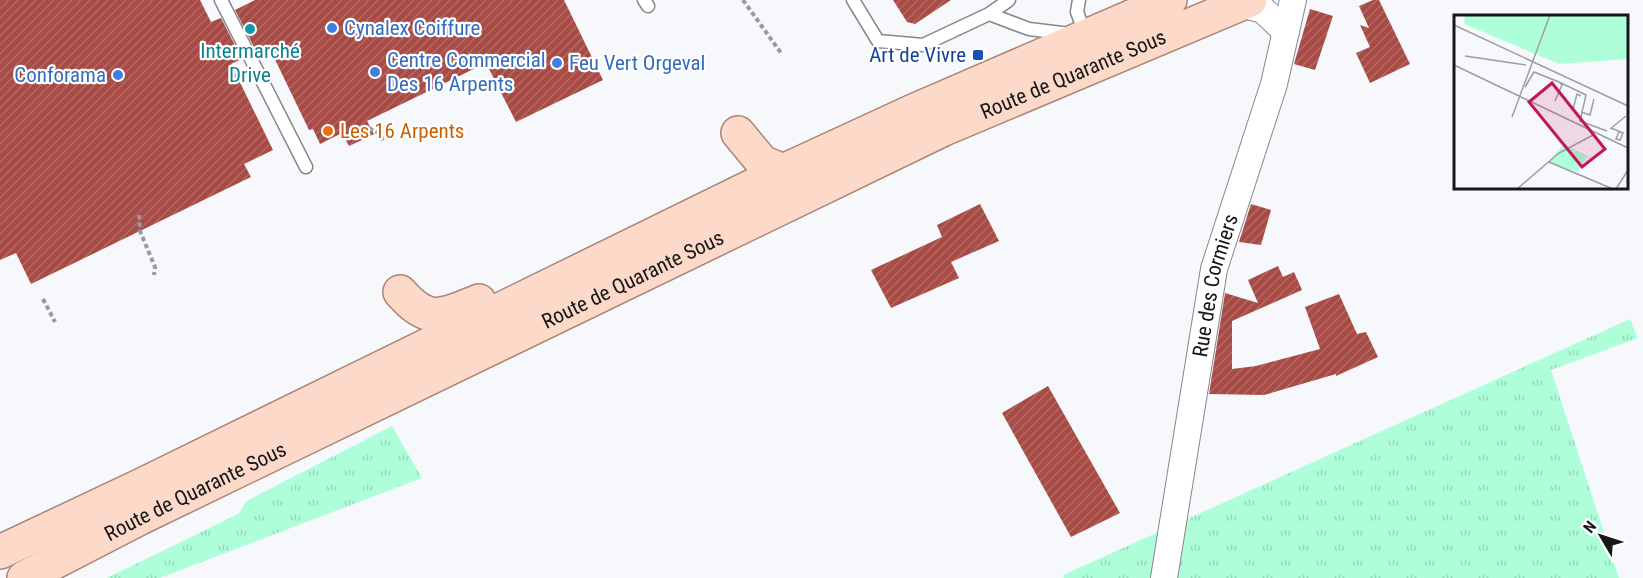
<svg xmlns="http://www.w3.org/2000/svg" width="1643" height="578" font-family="'Roboto Condensed',sans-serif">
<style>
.grass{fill:url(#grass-tufts)}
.building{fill:url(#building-hatch)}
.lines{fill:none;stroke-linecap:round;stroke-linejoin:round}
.service-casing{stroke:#86878b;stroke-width:15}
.minor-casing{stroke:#86878b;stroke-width:28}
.primary-casing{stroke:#aa8574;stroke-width:36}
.path{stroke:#999a9c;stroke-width:4;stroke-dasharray:4.5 3;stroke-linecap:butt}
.service{stroke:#fff;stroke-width:12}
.minor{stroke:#fff;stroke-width:26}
.primary{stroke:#fcd9c9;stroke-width:33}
.shop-dot{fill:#3f7fe0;stroke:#fff;stroke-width:2}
.culture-dot{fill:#0f9aa8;stroke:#fff;stroke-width:2}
.transit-dot{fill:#1a4fb4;stroke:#fff;stroke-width:2}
.food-dot{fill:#e8710a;stroke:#fff;stroke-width:2}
.labels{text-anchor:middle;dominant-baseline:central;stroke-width:4.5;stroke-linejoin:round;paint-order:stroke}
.shop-label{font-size:21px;fill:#366cbe;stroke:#fff;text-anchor:start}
.culture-label{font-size:21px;fill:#0d838f;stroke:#fff}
.transit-label{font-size:21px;fill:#164399;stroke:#fff;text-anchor:end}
.street-label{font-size:21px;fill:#161718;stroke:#fff}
.food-label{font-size:21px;fill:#c56008;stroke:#fff;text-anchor:start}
.inset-road{fill:none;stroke:#9d9ea1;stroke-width:1.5}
.view{fill:#c2185b;fill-opacity:0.15;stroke:#c2185b;stroke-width:3}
.inset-edge{fill:none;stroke:#161718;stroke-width:3}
</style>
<defs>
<pattern id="grass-tufts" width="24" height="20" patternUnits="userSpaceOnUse" patternTransform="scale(1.5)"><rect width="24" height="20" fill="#affeda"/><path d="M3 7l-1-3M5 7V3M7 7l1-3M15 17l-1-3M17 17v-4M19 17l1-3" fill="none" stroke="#96d9ba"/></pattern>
<pattern id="building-hatch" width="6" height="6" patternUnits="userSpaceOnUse" patternTransform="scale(1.5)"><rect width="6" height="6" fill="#aa4a44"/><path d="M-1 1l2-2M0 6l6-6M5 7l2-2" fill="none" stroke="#ae6b67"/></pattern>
</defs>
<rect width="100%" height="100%" fill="#f7f8fc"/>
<path class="grass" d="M1630,319L1638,338L1551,370L1619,578H1064L1063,575Z
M392,426L422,478L160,578H107L238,514L248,500Z"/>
<path class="building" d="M0,0H200L211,22L221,18L242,59L231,64L273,150L244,164L251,177L31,284L16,253L0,260Z
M255,0H564L603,80L516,122L486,63L367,121L374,134L362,140L349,146L342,133L320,144L313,129L309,130L268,45L256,51L235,10Z
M893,0H951L915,24L907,22Z
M1373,0H1379L1410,64L1370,83L1356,53L1370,47L1360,25L1369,28L1359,6Z
M1310,9L1333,16L1315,70L1294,64Z
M980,204L999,241L951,262L959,278L891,308L871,270L942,237L937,225Z
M1251,204L1271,210L1261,245L1239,242Z
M1278,266L1283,277L1294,272L1302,290L1232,321V369L1256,366L1320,349L1305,307L1339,294L1357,334L1366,332L1378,357L1336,376V374L1264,395L1209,394L1225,293L1258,303L1248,280Z
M1048,386L1120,513L1071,537L1002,413Z"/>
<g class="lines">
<g class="service-casing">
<path id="service" d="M221,0L306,167
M644,0L648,6
M853,0L878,41L923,45L989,14L1009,0
M1079,0L1077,12L1086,36
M989,14L1029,29L1070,34"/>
</g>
<g class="minor-casing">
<g id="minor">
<path d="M1240,4L1263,10L1286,32"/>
<path id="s1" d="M1164,578L1214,269L1274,84L1293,0"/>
</g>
</g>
<g class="primary-casing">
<g id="primary">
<path d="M738,133L762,162L783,171"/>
<path d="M400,292C429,325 442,316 479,301"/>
<path d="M0,552L142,485L783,171L911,112L1170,0"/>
<path id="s2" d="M24,578L140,518L944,129L1250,0"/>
</g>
</g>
<path class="path" d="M743,0L781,53
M369,128L380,134L383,141
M139,215L140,231L155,267L154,275
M43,299L55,322"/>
<use href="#service" class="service"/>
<use href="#minor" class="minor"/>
<use href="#primary" class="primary"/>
</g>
<g class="shop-dot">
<circle cx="332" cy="28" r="6"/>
<circle cx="557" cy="63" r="6"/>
<circle cx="375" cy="72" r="6"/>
<circle cx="118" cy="75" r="6"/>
</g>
<circle class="culture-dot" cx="250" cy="29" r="6"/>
<rect class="transit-dot" x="972" y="49" width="12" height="12" rx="3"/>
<circle class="food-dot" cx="328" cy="131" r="6"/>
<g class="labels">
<g class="shop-label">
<text x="344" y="28">Cynalex Coiffure</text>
<text x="387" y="60">Centre Commercial<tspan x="387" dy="24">Des 16 Arpents</tspan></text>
<text x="569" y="63">Feu Vert Orgeval</text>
<text x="106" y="75" text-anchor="end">Conforama</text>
</g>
<g class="culture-label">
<text x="250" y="51">Intermarché<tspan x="250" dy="24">Drive</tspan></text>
</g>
<g class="transit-label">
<text x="966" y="55">Art de Vivre</text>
</g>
<g class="street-label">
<text stroke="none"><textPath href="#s2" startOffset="1164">Route de Quarante Sous</textPath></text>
<text stroke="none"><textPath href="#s2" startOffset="678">Route de Quarante Sous</textPath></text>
<text stroke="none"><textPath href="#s1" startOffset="297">Rue des Cormiers</textPath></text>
<text stroke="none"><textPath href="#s2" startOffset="192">Route de Quarante Sous</textPath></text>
</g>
<g class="food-label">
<text x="340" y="131">Les 16 Arpents</text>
</g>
</g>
<g transform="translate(1454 15)">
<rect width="174" height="174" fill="#f7f8fc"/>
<path d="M11,0H174V44L105,49L10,9ZM110,129L138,143V144L133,142L123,157L94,147Z" fill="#affeda"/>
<path class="inset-road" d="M0,10L174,91M11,41L72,50M0,50L174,133M105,67L132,80L126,106L153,116M71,72L80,57L105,67L108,70L101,86M119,94L123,79L127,81M127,97L136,100L140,84M58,102L96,0M157,113L169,118L166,125L162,124L165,117M156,114L172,101M95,147L159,174M63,174L105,138L141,119M162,174L174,155"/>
<path class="view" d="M98,68L151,134L128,152L75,87Z"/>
<rect width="174" height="174" class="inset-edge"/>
</g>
<g transform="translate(1601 536) rotate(309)" stroke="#ffffff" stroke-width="4.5" paint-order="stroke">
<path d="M0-4.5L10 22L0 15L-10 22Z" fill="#161718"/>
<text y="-9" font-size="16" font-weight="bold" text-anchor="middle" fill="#161718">N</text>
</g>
</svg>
